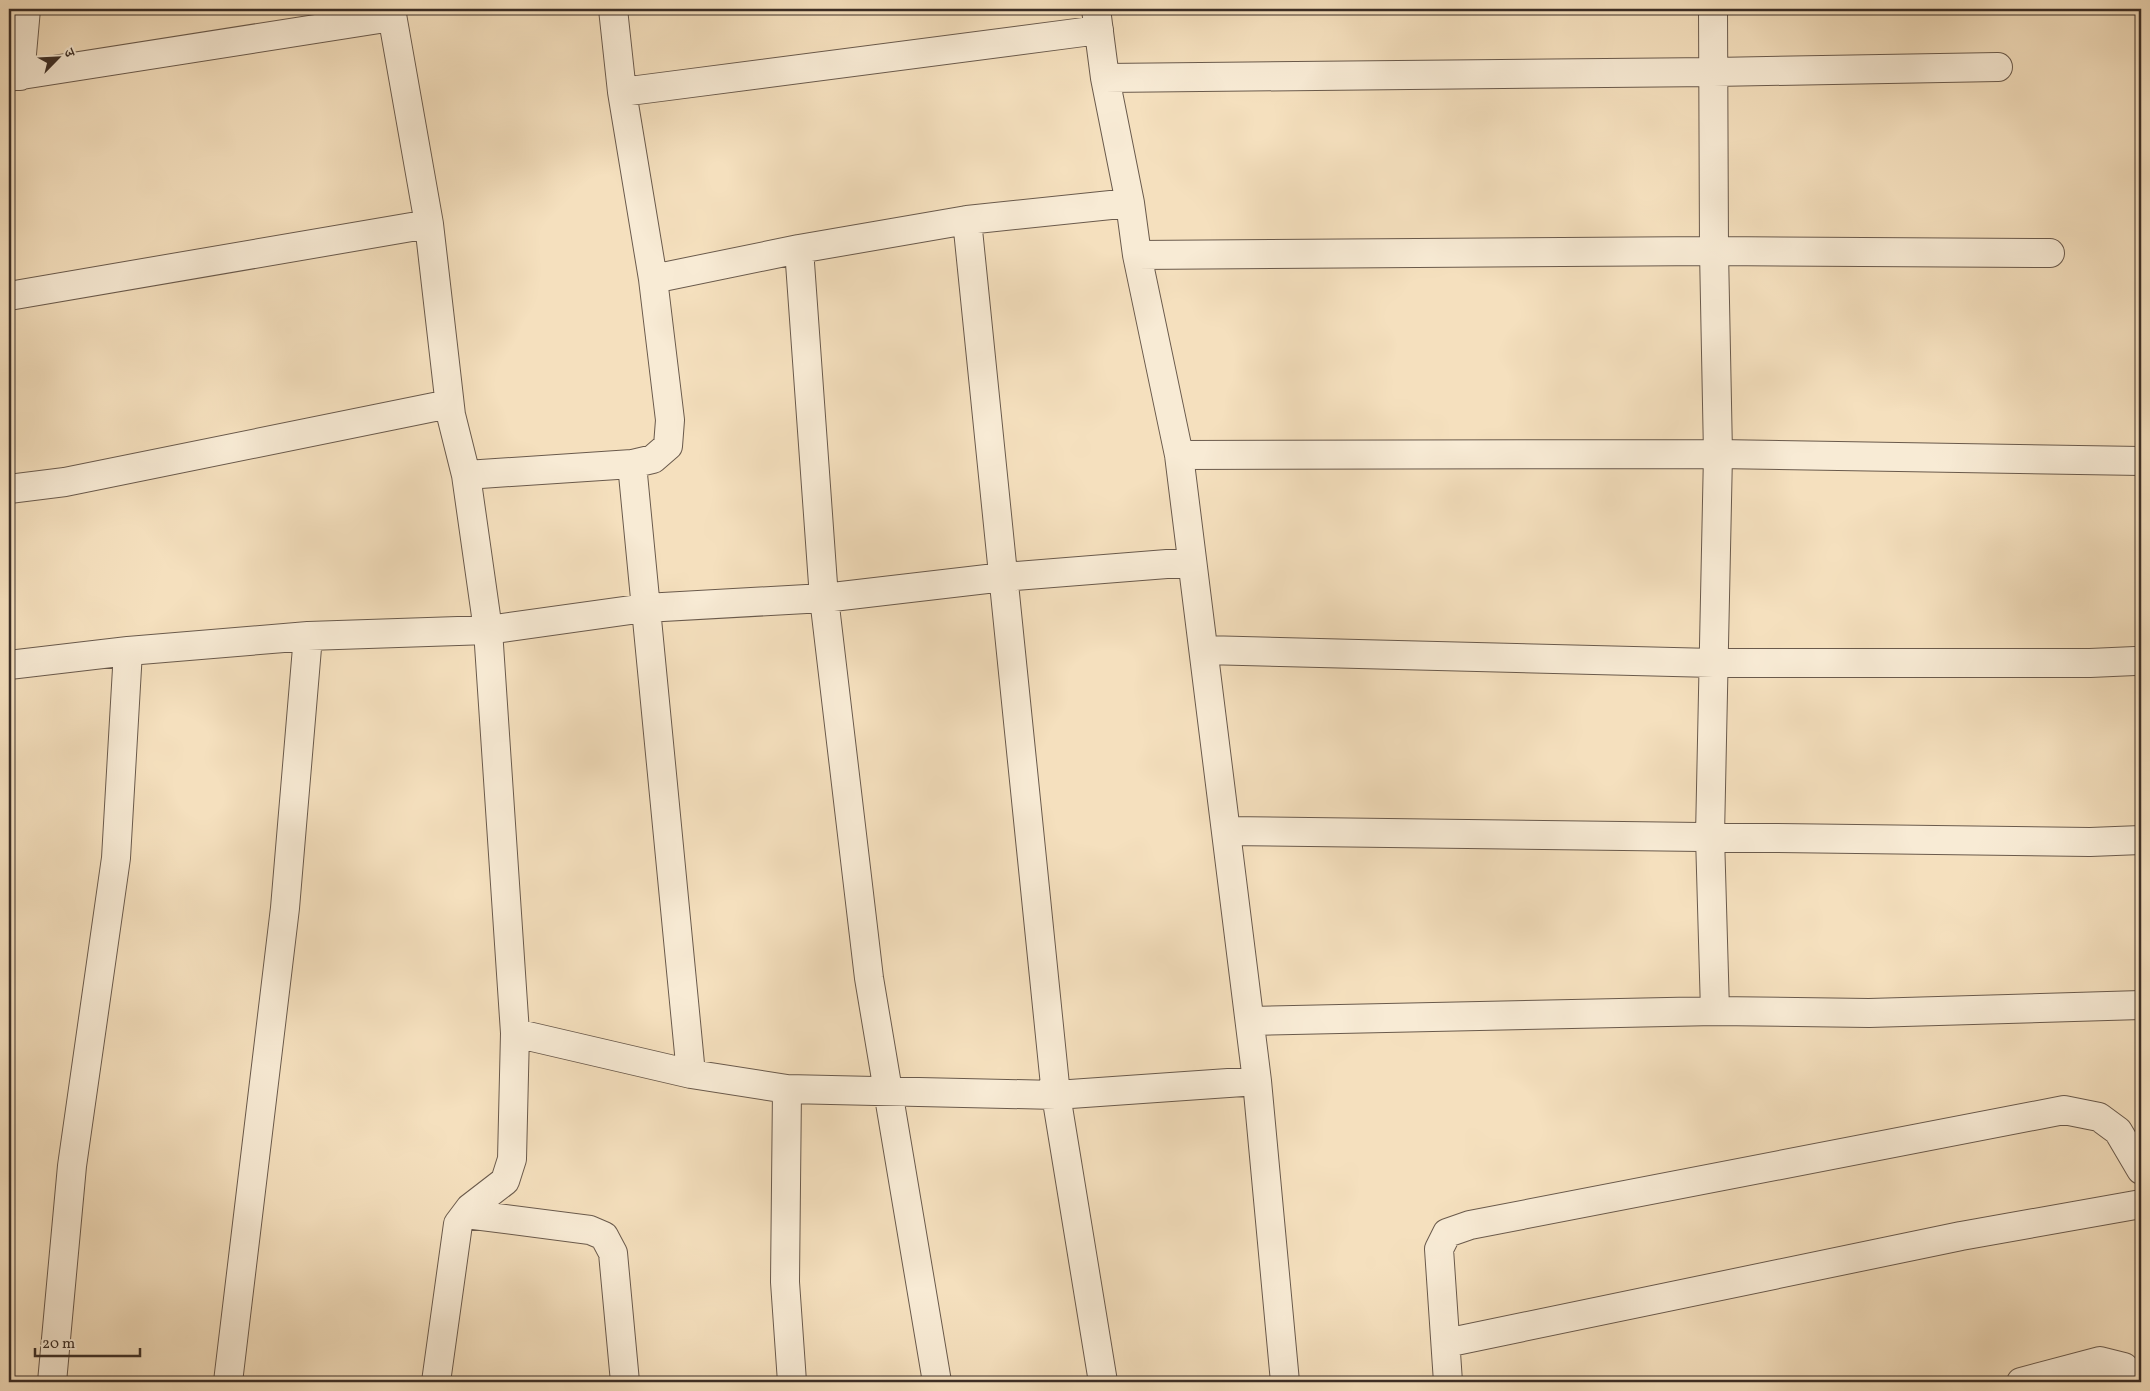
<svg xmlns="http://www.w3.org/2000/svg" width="2150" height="1391" font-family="Vollkorn,'Noto Serif Devanagari',serif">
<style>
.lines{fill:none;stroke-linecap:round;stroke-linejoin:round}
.street-casing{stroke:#6a5a4c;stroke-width:30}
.street{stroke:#f8ebd5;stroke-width:28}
</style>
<rect width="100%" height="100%" fill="#f5e0be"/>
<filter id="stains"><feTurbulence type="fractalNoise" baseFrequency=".004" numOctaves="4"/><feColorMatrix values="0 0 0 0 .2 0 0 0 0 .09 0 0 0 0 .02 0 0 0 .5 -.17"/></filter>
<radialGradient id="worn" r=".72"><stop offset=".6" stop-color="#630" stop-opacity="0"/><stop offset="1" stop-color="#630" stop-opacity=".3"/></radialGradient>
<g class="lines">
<g class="street-casing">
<path id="street" d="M391,9L429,224L451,415L466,475L488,630L515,1033L512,1159L505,1181L470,1208L458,1224L436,1382
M1096,9L1105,78L1130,203L1137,255L1179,455L1257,1081L1285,1382
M1713,9L1714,251L1718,454L1710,836L1715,1011
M20,76L26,9
M9,77L392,17
M1105,78L1714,72L1998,67
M622,92L1099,30
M967,220L1056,1095L1103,1382
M799,249L824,598L869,978L937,1382
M1137,255L1714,251L2050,253
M653,279L799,249L967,220L1130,203
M9,296L429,224
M1179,455L1718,454L2141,461
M632,464L691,1074
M466,475L632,464L653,459L668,446L670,420L653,279L622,92L613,9
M9,489L65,482L449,404
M1204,650L1713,663H2090L2135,661
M9,665L128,651L308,636L488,630L645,608L824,598L1004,577L1192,562
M1226,831L2090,842L2141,840
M1250,1021L1715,1011L1869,1013L2141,1005
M515,1033L691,1074L787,1089L1056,1095L1257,1081
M787,1089L785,1282L792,1382
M466,1214L590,1230L604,1236L613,1253L625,1382
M1446,1343L1961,1236L2141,1204
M52,1382L72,1166L116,858L128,651
M228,1382L285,908L308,636
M1448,1382L1439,1249L1447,1233L1470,1225L2064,1110L2099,1117L2118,1131L2141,1170
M2021,1382L2100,1361L2124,1367L2133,1382"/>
</g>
<use href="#street" class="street"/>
</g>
<rect width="2150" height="1391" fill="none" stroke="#f5e0be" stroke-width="30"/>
<rect x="10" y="10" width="2130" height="1371" fill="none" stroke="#3c2e26" stroke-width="2.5"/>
<rect x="15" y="15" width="2120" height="1361" fill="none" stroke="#3c2e26"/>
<g transform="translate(58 58) rotate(66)" stroke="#f8ebd5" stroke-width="4" paint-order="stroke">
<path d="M0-4L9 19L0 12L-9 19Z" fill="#3c2e26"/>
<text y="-8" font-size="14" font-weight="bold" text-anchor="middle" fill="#3c2e26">उ</text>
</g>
<path d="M35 1348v8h105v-8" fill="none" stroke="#3c2e26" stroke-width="2.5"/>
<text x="42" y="1348" font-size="15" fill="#3c2e26" stroke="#f8ebd5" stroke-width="4" paint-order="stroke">20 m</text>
<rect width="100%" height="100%" filter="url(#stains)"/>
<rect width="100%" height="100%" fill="url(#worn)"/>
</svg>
